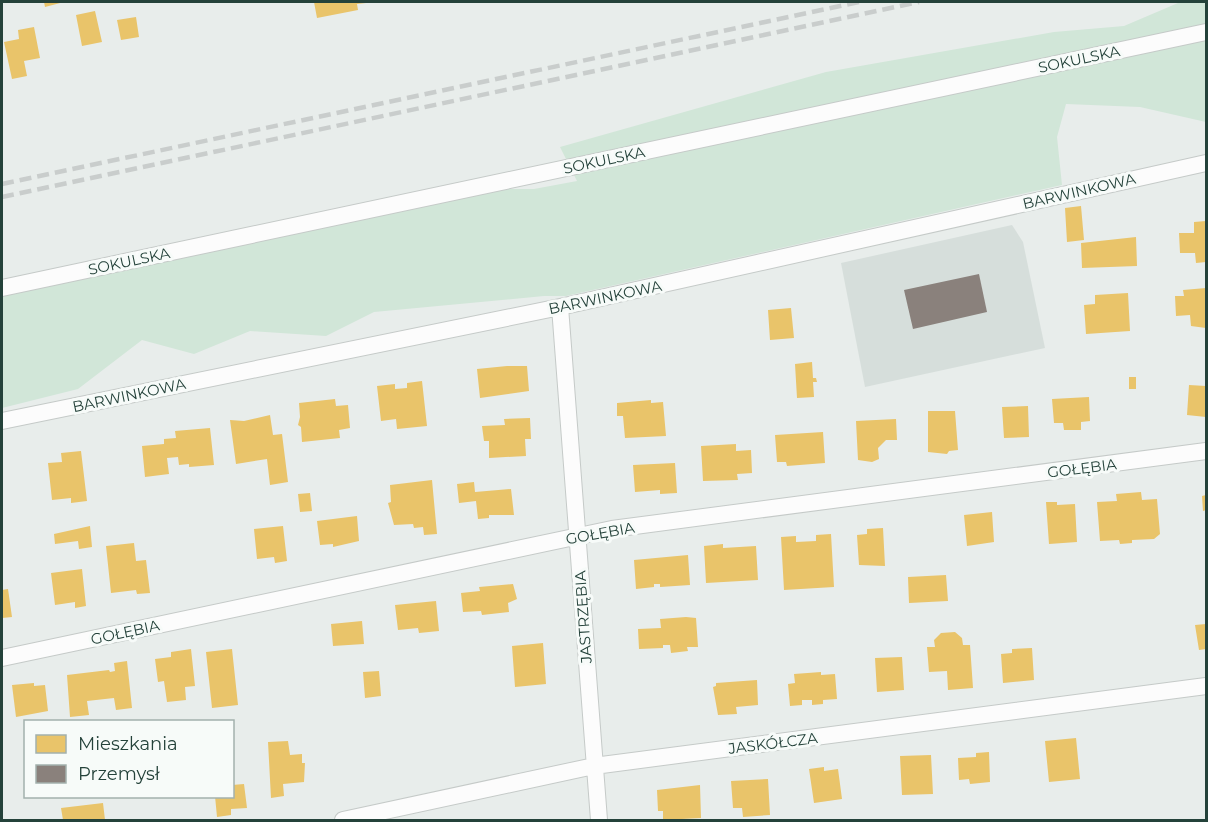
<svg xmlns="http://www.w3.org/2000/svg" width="1208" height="822" font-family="Montserrat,sans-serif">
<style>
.built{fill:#d6dedb}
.green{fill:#d1e6d8}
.homes{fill:#e9c46a}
.industry{fill:#8a817c}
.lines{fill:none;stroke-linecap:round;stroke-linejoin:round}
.street-casing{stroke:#c5cac8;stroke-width:18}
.street{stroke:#fcfcfc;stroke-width:16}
.rail{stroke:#c9cdcc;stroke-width:4.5;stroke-dasharray:12 6;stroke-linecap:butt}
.labels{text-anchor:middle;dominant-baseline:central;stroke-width:6;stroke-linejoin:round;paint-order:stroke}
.street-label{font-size:15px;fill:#24423a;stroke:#f7fbf9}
</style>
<rect width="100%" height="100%" fill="#e8edeb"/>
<path class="built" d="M1012,225L1023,242L1045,348L865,387L841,263Z"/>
<path class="green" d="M1206,2V122L1140,107L1066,104L1057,137L1062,185L566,296H544L374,312L326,336L250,331L194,354L142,340L78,389L2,408V293L490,189H534L577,181L560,147L826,72L1054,32L1124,26L1178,3Z"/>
<path class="homes" d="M44,2H64L45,7Z
M314,2H366V3L357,4L358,10L317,18Z
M95,11L102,42L82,46L76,15Z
M136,17L139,37L121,40L117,20Z
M34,27L40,58L24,61L27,76L12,79L4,42L19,39L18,30Z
M1081,206L1084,240L1067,242L1065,208Z
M1206,221V262L1196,263L1195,253H1180L1179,233H1194V222Z
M1136,237L1137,266L1082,268L1081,243Z
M1206,288V328L1191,326L1190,315L1176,316L1175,296H1184L1183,290Z
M1128,293L1130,331L1086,334L1084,305L1095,304V295Z
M791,308L794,338L770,340L768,310Z
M812,362L813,378H816L817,382H813L814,397L797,398L795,364Z
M507,366H527L529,391L480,398L477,369Z
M1129,377H1136V389H1129Z
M422,381L427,426L397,429L396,419L381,421L377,386L395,384V389L407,388V383Z
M1189,385L1206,386V417L1187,415Z
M1089,397L1090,421L1081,422V430H1064L1063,423H1054L1052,399Z
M335,399L336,406L348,405L350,428L339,430L340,438L302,442L301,427L298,425L300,417L299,403Z
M651,400V403L663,402L666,436L625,438L623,416H617V403Z
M1028,406L1029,437L1004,438L1002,407Z
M928,411H955L958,450L949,451L947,454L928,452Z
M270,415L273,435L282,434L288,482L270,485L267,459L236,464L230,420L244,421Z
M530,418L531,439H525L526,456L489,458V441H484L482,426L505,425L504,419Z
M896,419L897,440H886L878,448L879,459L872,462L858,460L856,421Z
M210,428L214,465L189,467V464L179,465L178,457L167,458L169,474L145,477L142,446L164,444V439L176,438L175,431Z
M823,432L825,463L787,466L786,462H777L775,435Z
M736,444V451L751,450L752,473L737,474L738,480L703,481L701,446Z
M81,451L87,501L71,503V498L52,500L48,463L62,462L61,453Z
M675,463L677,493L660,494V490L635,492L633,465Z
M432,480L437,534L424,535L423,527L414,528L413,524L394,525L388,503L391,502L390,485Z
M474,482L475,492L511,489L514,515H489V518L478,519L476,501L459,503L457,484Z
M1141,492L1142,500L1157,499L1160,534L1154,539L1132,540V543L1120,544L1119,540L1100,541L1097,502L1117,501L1116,494Z
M310,493L312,511L300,512L298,494Z
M1206,495V510L1203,511L1202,496Z
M1046,502H1057V505L1075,504L1077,542L1049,544Z
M992,512L994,542L967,546L964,515Z
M357,516L359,541L333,547V544L320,545L317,521Z
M90,526L92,547L79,549L78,541L55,544L54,534Z
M283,526L287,561L275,563L274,557L257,559L254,529Z
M883,528L885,566L859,565L857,535L867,534V529Z
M831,534L834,587L784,590L781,537L796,536V542L816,541V535Z
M134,543L136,561L146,560L150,593L137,594L136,590L111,593L106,546Z
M723,544V548L756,546L758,580L706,583L704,546Z
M688,555L690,585L660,587V584H654V587L636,589L634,560Z
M82,569L86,606L75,608V602L55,605L51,573Z
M946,575L948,601L909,603L908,577Z
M513,584L517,599L508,603L509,612L482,615L481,611L463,612L461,593L480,591L479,587Z
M8,589L12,617L2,618V590Z
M436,601L439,631L419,633L418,628L398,630L395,605Z
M686,617L696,618L698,647H687L688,651L671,653L670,645H663V648L639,649L638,629L661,628L660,619Z
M362,621L364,644L333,646L331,624Z
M1206,624V649L1199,650L1195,625Z
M955,632L962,638L963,645H970L973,688L948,690L947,671L929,672L927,647H935L934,640L941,633Z
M543,643L546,684L515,687L512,646Z
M1032,648L1034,680L1003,683L1001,654L1012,653V649Z
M191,649L195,686L185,687L186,700L167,702L164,681L158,682L155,659L171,657V652Z
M232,649L238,705L212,708L206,652Z
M902,657L904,690L877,692L875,658Z
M127,661L132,708L116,710L114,698L87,701L89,715L70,717L67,675L109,670L110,672L115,671L114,663Z
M379,671L381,696L365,698L363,672Z
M821,672V675L835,674L837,699L823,700V704L812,705V700H802V705L790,706L788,684L795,683L794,674Z
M757,680L758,705L736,707L737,714L718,715L713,687L716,686V683Z
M34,683V686L45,685L48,711L16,717L12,685Z
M1076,738L1080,779L1049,782L1045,741Z
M288,741L290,755L302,754V763H305L304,782L283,784L284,796L271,798L268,742Z
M989,752L990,782L970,784L969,779L959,780L958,758L976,757V753Z
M931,755L933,794L902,795L900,756Z
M824,767V771L838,769L842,799L814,803L809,769Z
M768,779L770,815L743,817L742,808H733L731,781Z
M244,784L247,808L231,809V815L217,817L215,796H232V785Z
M700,785L701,818L663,820V811H658L657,790Z
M103,803L105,820H63L61,808Z"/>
<path class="industry" d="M979,274L987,312L913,329L904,290Z"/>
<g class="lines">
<g class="street-casing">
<path id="street" d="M2,288L1206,32
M560,307L599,820
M2,421L560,307L1206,163
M2,658L612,529L1206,451
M343,820L594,766L1206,686"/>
</g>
<use href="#street" class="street"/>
<path class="rail" d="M2,184L859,2
M2,197L919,2"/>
</g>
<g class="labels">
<g class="street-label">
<text transform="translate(1079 59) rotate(-12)">SOKULSKA</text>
<text transform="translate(604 160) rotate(-12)">SOKULSKA</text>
<text transform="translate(1079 191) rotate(-13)">BARWINKOWA</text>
<text transform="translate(129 261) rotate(-12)">SOKULSKA</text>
<text transform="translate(605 297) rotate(-12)">BARWINKOWA</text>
<text transform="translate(129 395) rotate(-12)">BARWINKOWA</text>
<text transform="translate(1082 468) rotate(-7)">GOŁĘBIA</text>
<text transform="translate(600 533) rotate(-10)">GOŁĘBIA</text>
<text transform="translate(583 617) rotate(-94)">JASTRZĘBIA</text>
<text transform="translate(125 632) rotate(-12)">GOŁĘBIA</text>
<text transform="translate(773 743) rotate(-7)">JASKÓŁCZA</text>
</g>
</g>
<rect width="1208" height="822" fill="none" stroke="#24423a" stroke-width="6"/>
<rect x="24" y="720" width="210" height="78" fill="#f7fbf9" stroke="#a3b1ad" stroke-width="1.5"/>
<rect x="36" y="735" width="30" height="18" fill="#e9c46a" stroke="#a3b1ad" stroke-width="1.5"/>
<text x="78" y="750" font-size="18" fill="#24423a">Mieszkania</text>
<rect x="36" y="765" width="30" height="18" fill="#8a817c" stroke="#a3b1ad" stroke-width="1.5"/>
<text x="78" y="780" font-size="18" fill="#24423a">Przemysł</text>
</svg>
